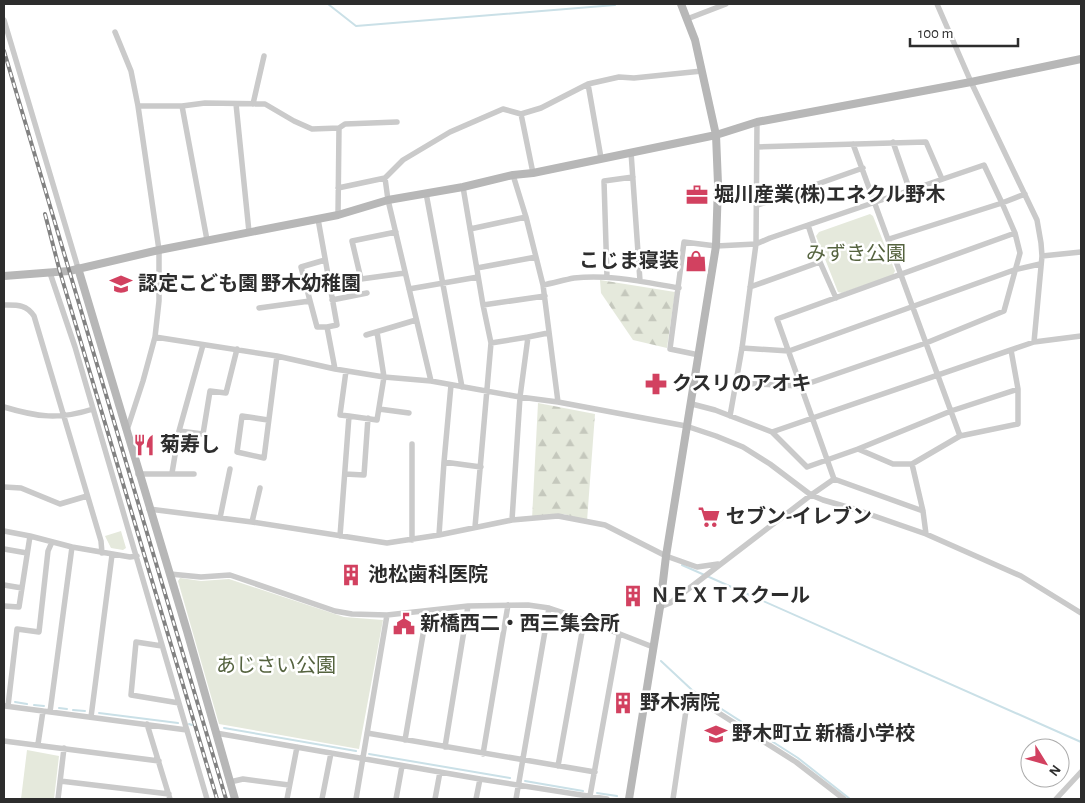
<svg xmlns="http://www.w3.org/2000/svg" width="1085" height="803" font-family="'Alegreya Sans','Noto Sans JP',sans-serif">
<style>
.green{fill:#e5e9dc}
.forest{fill:url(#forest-firs)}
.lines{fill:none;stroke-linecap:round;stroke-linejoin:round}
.stream{stroke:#cae0e7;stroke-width:2}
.street{stroke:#cacaca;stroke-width:5.5}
.secondary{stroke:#b7b7b7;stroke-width:8}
.rail-casing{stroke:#828282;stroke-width:4}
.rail{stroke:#fff;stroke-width:2;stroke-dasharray:5.5;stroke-linecap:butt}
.labels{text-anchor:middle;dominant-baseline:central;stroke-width:5;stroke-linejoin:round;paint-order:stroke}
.poi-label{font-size:20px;font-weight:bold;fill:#2d2d2d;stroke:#fff;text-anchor:start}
.park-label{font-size:20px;fill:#55633f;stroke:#fff}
</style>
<defs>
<pattern id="forest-firs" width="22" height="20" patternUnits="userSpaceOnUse" patternTransform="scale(1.25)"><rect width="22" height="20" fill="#e5e9dc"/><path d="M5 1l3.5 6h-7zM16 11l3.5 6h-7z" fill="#c5c8bd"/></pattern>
</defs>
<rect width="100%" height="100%" fill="#fff"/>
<path class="green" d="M870,214L873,216L895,271L893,275L842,293L838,292L816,236L819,232Z
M121,531L126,548L123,550L111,548L105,536Z
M180,578L201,581L229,579L344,617L383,620L359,749L219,724L178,581Z
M27,750L59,756L54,799H21Z"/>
<path class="forest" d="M600,280L675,292L667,348L633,340L601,293Z
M538,403L595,414L587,521L564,514L532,519Z"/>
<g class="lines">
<path class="stream" d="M328,4L356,26L615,5
M682,565L1081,742
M661,661L692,690L798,758L850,799
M15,702L27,704
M34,705L44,706
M59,708L67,709
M73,710L85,711
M99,713L178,723
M189,724L192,725
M224,728L356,751
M369,754L510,778
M525,781L583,791
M597,793L617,796"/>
<path class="street" d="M937,4L971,82L1037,220L1041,243L1042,256L1034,342
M687,19L726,4
M4,20L78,268
M115,32L131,71L138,106L159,250V301L155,337L143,381L127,430
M236,104L249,232
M253,104L264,56
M138,106H182L205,103L265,104L294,121L312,129L339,128L338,215
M182,106L207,240
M521,114L541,108L588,84
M339,128L345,124L397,122
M893,142L910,191
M853,144L960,436
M757,147L926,142L942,179
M631,152L640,281
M601,158L588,84L619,77L634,78L702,71
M513,175L526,217L543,285L558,402
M385,178L403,160L450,132L503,109L521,114L533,173
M463,187L483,305L491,343L475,527
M338,188L385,178L388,200L431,381
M426,193L462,387
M758,205L863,168
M318,219L337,325L327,327L335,369
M808,225L820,262L836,298
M470,229L526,217
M396,232L352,241L361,279L405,273
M1042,256L1081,252
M325,260L301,267L317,327H327
M477,268L536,257
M50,273L75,347L207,799
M607,277L604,181L633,177
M543,285C553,283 564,280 574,278C609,274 644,282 679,288
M750,287L820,262
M409,289L478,277
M332,300L367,293
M4,305C17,305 26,304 34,316L101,541L102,553
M483,305L545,296
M259,308L310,301
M366,335L416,320
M155,337L277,356L335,369L384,377L431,381L520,397L558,402L686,426L716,436L743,447L770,464L811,495L823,500L854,509L926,534L1021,576L1081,613
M528,337L548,333
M491,343L528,337L520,397L512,520
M203,345L179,431L203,434L210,391L226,393L237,349
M742,348L789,351L1014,270L1040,264
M699,355L670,349L684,242L716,246L756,244L770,238L984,165L1002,203L1025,194
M346,371L340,415L349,416
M735,383L801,386L926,343L1004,311L1020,253L1015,233L1002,203L889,239
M692,404L715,410L772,432L807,467L858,449L893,464H912L960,436L1018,424V389L1011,350
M4,407C37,417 59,420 93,409
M379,409L409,413
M730,416L742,348L756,244L757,122
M268,420L242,416L237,452L264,458L277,356
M772,432L1034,342L1081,336
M858,449L951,411L1018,389
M444,462L451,385
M912,464L923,511L926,534
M172,473L179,431
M138,474H194
M345,474L364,475L368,418
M834,479L777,319L1015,233
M4,487L21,488L60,504L87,496
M149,509L252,522L387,543L439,535L512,520L558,516L605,525L666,556L697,567L718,564
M220,518L230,469
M252,522L260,488
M4,531L30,536L72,547L130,557L137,556
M439,535L444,462L481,467
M340,536L349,416L377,420L384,377L377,332
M412,540V444
M4,549L27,553
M170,574L201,577L230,575L335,611L352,614L387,615L468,606L528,605L549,608L579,618L653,647
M4,585L22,588
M4,606L19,607L30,536
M660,607L670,603L811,495L834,479L923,511
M162,646L136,642L131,695L179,703
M5,706L187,730
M8,706L17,629L39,632L48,551L52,542
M50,712L72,547
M91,717L112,555
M147,724L170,799
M216,733L480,779L607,799
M367,733L595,772
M405,740L427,611
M4,741L159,761
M38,744L43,711
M445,747L468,606
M483,754L508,605
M558,766L584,621
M60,781L169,794
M230,782L243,779L289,785
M590,796L619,635
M58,799L64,748
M287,799L297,747
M322,799L331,753
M356,799L387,615
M396,799L402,766
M435,799L440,772
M476,799L480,779
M516,799L549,608
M673,799L688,697L692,696L796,762L844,799
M1056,799L1081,772"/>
<path class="secondary" d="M78,268L187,631L235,799
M4,276L69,271L159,250L338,215L388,200L463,187L513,175L533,173L716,135L757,122L971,82L1081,59
M629,799L660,607L666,556L716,246L718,184L716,135L695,40L681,4"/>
<g class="rail-casing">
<path id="rail" d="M4,51L226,799
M45,214L60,272L217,799"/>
</g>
<use href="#rail" class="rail"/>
</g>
<defs>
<g id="office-bare" transform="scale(1.725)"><path d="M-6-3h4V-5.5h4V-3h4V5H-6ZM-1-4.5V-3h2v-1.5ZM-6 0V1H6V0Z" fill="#d24160" stroke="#fff" stroke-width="2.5" paint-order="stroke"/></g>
<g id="shop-bare" transform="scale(1.725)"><path d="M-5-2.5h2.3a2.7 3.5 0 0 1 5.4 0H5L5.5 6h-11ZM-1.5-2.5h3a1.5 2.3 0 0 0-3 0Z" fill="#d24160" stroke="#fff" stroke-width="2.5" paint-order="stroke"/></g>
<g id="school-bare" transform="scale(1.725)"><path d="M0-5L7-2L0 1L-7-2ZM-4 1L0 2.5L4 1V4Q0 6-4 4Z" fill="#d24160" stroke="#fff" stroke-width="2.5" paint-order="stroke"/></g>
<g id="pharmacy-bare" transform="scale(1.725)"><path d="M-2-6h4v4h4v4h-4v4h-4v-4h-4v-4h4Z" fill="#d24160" stroke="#fff" stroke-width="2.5" paint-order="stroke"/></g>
<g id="restaurant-bare" transform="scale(1.725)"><path d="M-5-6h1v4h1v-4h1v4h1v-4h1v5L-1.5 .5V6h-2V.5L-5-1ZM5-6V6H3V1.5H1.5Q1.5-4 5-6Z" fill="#d24160" stroke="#fff" stroke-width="2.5" paint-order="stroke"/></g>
<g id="supermarket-bare" transform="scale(1.725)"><path d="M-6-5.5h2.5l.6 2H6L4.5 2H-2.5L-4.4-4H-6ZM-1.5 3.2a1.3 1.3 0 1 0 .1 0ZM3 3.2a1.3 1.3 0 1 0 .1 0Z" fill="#d24160" stroke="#fff" stroke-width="2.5" paint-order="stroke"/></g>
<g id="building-bare" transform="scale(1.725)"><path d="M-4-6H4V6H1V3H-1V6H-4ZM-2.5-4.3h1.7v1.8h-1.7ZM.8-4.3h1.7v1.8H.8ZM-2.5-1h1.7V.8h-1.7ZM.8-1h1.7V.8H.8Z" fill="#d24160" stroke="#fff" stroke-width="2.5" paint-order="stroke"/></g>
<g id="civic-bare" transform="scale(1.725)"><path d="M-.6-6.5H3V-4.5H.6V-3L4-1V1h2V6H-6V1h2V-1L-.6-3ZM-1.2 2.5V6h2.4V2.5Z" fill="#d24160" stroke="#fff" stroke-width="2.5" paint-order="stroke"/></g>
</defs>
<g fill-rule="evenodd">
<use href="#office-bare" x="697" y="195"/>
<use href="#shop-bare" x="696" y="261"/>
<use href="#school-bare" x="121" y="284"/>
<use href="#pharmacy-bare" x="656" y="384"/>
<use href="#restaurant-bare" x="144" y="445"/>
<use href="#supermarket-bare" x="709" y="517"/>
<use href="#building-bare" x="351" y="575"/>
<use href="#building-bare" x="633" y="596"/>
<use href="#civic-bare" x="404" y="624"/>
<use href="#building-bare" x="623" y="703"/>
<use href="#school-bare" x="716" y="734"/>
</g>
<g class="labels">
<g class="poi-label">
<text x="714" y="195">堀川産業(株)エネクル野木</text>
<text x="679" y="261" text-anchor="end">こじま寝装</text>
<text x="138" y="284">認定こども園 野木幼稚園</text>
<text x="672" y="384">クスリのアオキ</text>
<text x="160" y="445">菊寿し</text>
<text x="726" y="517">セブン-イレブン</text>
<text x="368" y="575">池松歯科医院</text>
<text x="650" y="596">ＮＥＸＴスクール</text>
<text x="420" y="624">新橋西二・西三集会所</text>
<text x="640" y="703">野木病院</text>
<text x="732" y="734">野木町立 新橋小学校</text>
</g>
<g class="park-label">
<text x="856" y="254">みずき公園</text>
<text x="276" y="666">あじさい公園</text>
</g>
</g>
<rect width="1085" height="803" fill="none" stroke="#2d2d2d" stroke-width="10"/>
<g transform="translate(1045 763) rotate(127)"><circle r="24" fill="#ffffff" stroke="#ababab"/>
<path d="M0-4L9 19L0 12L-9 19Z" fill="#d24160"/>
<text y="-8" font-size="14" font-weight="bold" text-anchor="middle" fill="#2d2d2d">N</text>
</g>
<path d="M910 38v8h108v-8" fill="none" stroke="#2d2d2d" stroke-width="2.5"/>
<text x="918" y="38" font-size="15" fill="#2d2d2d" stroke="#ffffff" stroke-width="4" paint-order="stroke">100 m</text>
</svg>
